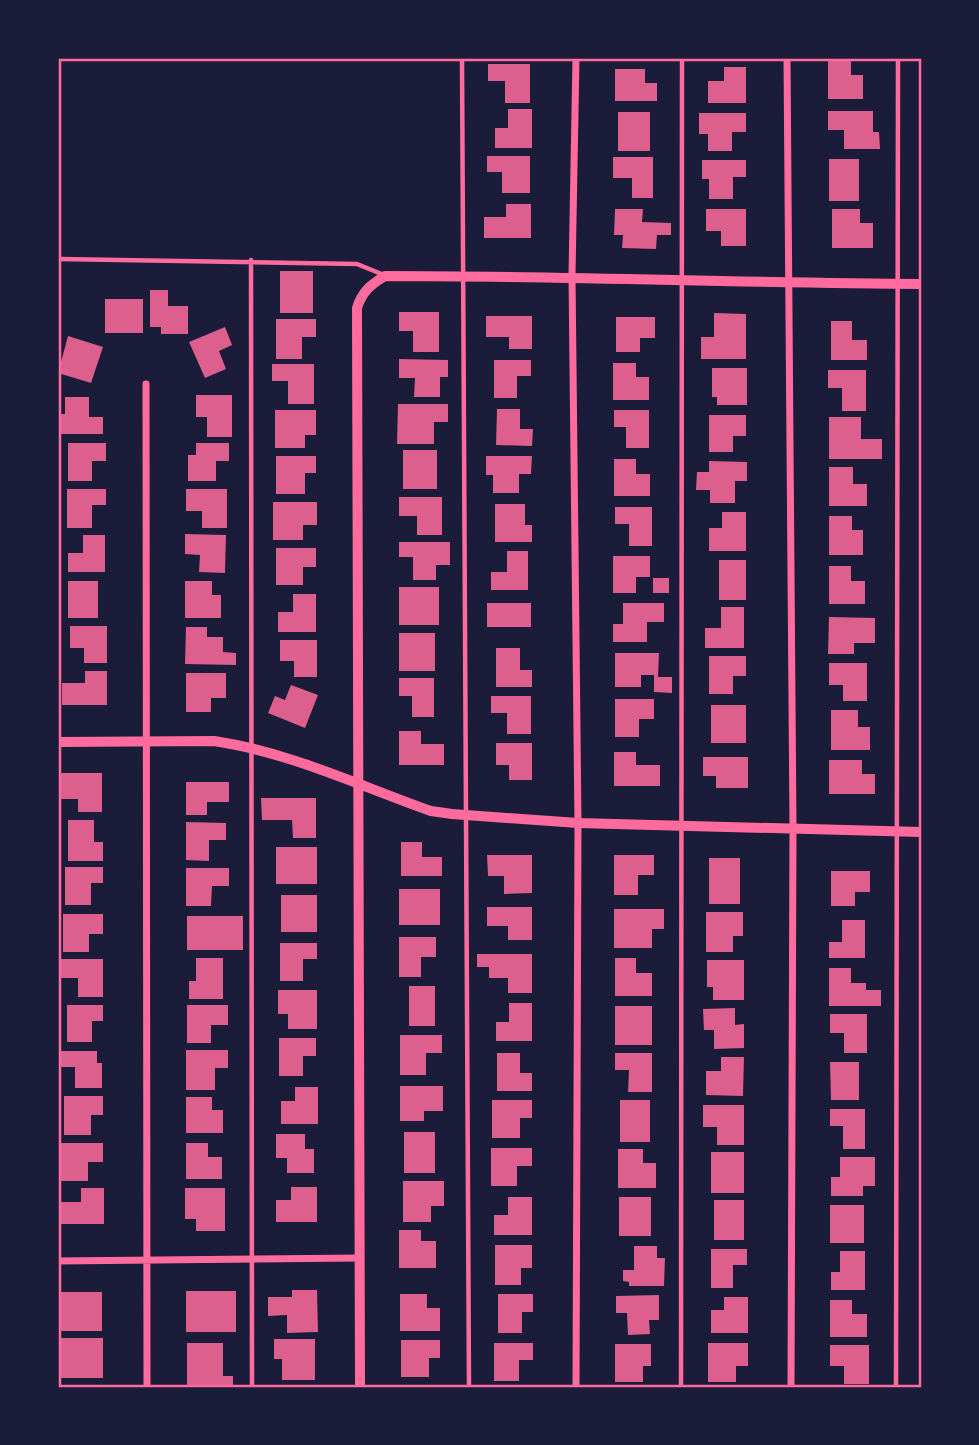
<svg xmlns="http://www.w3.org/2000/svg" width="979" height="1445" font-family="'Space Grotesk',sans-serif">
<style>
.building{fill:#dd5f8e}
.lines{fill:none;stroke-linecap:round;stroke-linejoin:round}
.service{stroke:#ff6b9d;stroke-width:4.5}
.minor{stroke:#ff6b9d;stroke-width:7}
.tertiary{stroke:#ff6b9d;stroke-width:10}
.neatline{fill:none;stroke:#ff6b9d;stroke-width:2.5}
</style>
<rect width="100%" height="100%" fill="#1b1b3a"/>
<path class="building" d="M828,61H851V75H863V99H828Z
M488,64H530V103H505V81H488Z
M724,67H746V103H708V81H724Z
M615,69H645V83H657V101H615Z
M508,109H532V148H495V128H508Z
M828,111H873V132H879L880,149H844V130H828Z
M618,112H650V151H618Z
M699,113H746V132H732V151H708V134H699Z
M487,156H530V193H502V172H487Z
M613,157H653V198H632V178H613Z
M829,159H859V201H829Z
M702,160H746V177H733V199H709V179H702Z
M506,204H531V238H484V217H506Z
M615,209H643L642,222L671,223V235H657L656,249L622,248L623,235H614Z
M706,209H746V246H721V231H706Z
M832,209H860V223H873V248H832Z
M280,271H313V313H280Z
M150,290H168V306H188V334H161V327H150Z
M105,299H143V333H105Z
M399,312H439V352H413V331H399Z
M714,313L746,314V359H701V337H714Z
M486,316H532V349H509V337H486Z
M616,317H655V338H640V352H616Z
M276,319H316V337H302V359H276Z
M831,321H852V340H867V360H831Z
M225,327L232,345L219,351L226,369L205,378L189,342Z
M68,336L103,347L91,383L58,373Z
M399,359L448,360V377H440V397H414L415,378H399Z
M494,360H531V376H517V398H494Z
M613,363H636V377H649V400H613Z
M272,364H314V404H288V381H272Z
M712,368H747V405H717V397H712Z
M828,370H866V411H842V388H828Z
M196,395H232V437H207V417H196Z
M65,397H89V417H103V434H59V414H65Z
M398,404H448V422H434V444H397Z
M497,409H520V429H533L532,446L496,445Z
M275,410H316V435H305V448H275Z
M614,410H649V448H626V427H614Z
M709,415H746V436H733V452H709Z
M829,417H861V439H882V459H829Z
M68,443H106V461H92V481H68Z
M196,443H229V461H216V481H188V455H196Z
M403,450H437V489H403Z
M276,456H316V473H305V494H276Z
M486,456H532L531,474H519V493H493V475H486Z
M614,459H636V474H650V496H614Z
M709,461L747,462V481H735V503H710V490H696L697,472H709Z
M829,467H853V484H867V506H829Z
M67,489H106V505H92V528H67Z
M186,489H227V528H202V511H186Z
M399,497H442V535H417V516H399Z
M273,502H317V525H303V540H273Z
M495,504H525V525H532V542H495Z
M615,507H652V546H629V524H615Z
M722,512H746V551H709V528H722Z
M829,516H852V530H863V555H829Z
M185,534L226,535L225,573L199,572L200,555L185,554Z
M83,535H105V572H68V553H83Z
M399,542H450V565H436V580H413V557H399Z
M276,548H316V567H303V585H276Z
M507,551H528V590H491V572H507Z
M613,556H650V577H636V593H613Z
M719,560H746V600H719Z
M829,566H851V581H865V604H829Z
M653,578H669V593H653Z
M68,581H98V618H68Z
M185,581H212V595H221V618H185Z
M399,587H439V625H399Z
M293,594H316V632H278V612H293Z
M487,603H531V627H487Z
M623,603H664V622H647V642H613V624H623Z
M721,607H744V648H705V628H721Z
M829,617L875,618V643H854V654H828Z
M70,626H107V663H84V648H70Z
M186,627H207V637H223V652L236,653V665L185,664Z
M399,633H435V671H399Z
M280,640H317V677H294V661H280Z
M496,648H520V670H532V687H496Z
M615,653H659L658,677H672V693L654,692V675H641V687H615Z
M709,656H746V676H733V694H709Z
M829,663H867V701H843V685H829Z
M85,671H107V705H62V683H85Z
M186,673H226V698H211V712H186Z
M399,678H434V717H412V696H399Z
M291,685L318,695L305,728L268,713L275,696L285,700Z
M491,696H531V734H507V713H491Z
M615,699H654V719H639V737H615Z
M711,705H746V743H711Z
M831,710H858V727H870V750H831Z
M399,731H421V744H444V765H399Z
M496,743H532V780H509V765H496Z
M614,752H636V765H660V786H614Z
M703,757H748V788H716V776H703Z
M829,760H862V774H875V794H829Z
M60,773H102V812H78V799H60Z
M186,782H229V802H207V815H186Z
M261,798H316V838H293L292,820H262Z
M68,820H94V842H103V861H68Z
M186,822L226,823V840H209V861L186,860Z
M401,842H422V857H442V876H401Z
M276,847H317V884H276Z
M487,855H532V893L504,894V876H488Z
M614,855H654V875H638V895H614Z
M709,858H740V904H709Z
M65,867H103V883H91V905H65Z
M186,868H229V886H212L211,906H186Z
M831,871H870V892H855V906H831Z
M399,889H440V925H399Z
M281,895H317V932H281Z
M487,907H532V940H508V926H487Z
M614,909H664V929H652V948H614Z
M706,912H743V936H733V952H706Z
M63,914H103V934H89V952H63Z
M187,916H243V950H187Z
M842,920H865V958H829V942H842Z
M399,937H436V957H421V977H399Z
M280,943H317V959H303V981H280Z
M477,954H532V993H508V978H489V967H477Z
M196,958H223V999H189V981H196Z
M615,958H636V973H652V996H615Z
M60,959H103V997H78V978H60Z
M707,960H744V1000H713V987H707Z
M829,968H851V983H866V990H881V1006H829Z
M409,986H435V1026H409Z
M278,990H317V1029H288V1014H278Z
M509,1003H532V1041H496V1022H509Z
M67,1005H103V1021H92V1042H67Z
M187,1005H228V1025H211V1043H187Z
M615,1006H652V1045H615Z
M735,1008V1025L744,1024V1048L714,1049V1030H704L703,1009Z
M830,1014H867V1053H844V1033H830Z
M400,1035H442V1053H426V1075H400Z
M279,1038H316V1056H303V1076H279Z
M186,1050H228V1068H215V1090H186Z
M60,1051H97V1063H102V1088H75V1067H60Z
M497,1053H520V1073H532V1091H497Z
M615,1053H652V1092H628L629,1070H615Z
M721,1057H744L743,1096L706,1095V1071H721Z
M830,1062H859V1100H831Z
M400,1086H443V1111H424V1121H400Z
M295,1087H318V1124H281V1101H295Z
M64,1096H103V1115H91V1135H64Z
M186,1097H212V1110H223V1133H186Z
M492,1100H532V1118H520V1138H492Z
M620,1100H650V1142H620Z
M703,1105H744V1145H717V1127H703Z
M830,1109H865V1149H843V1126H830Z
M404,1132H435V1173H404Z
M276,1134H305V1149H314V1173H287V1158H276Z
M59,1143H103V1162H88V1181H59Z
M186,1143H208V1157H222V1179H186Z
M491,1148H532V1166H517V1186H491Z
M618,1149H643V1163H656V1188H618Z
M711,1152H744V1193H711Z
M840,1157H875V1186H863V1196H831V1177H840Z
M403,1181H444V1206H431V1222H403Z
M291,1187H317V1222H276V1200H291Z
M81,1188H104V1224H59V1202H81Z
M185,1188H225V1231H196V1219H185Z
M508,1197H532V1235H494V1215H508Z
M619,1197H651V1236H619Z
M714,1200H744V1240H714Z
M830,1205H864V1243H830Z
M399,1230H421V1241H436V1268H399Z
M495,1245H532V1268H521V1285H495Z
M634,1246H657V1258H665L664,1286H629V1282L623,1281V1270H634Z
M711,1249H747V1265H733V1288H711Z
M840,1251H865V1290H831V1272H840Z
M292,1290H317L318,1332L287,1333V1315L268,1316V1297H292Z
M186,1291H236V1332H186Z
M58,1292H102V1331H58Z
M400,1294H427V1308H440V1331H400Z
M498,1294H533V1312H522V1333H498Z
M659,1295V1320H649L650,1334L628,1335L627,1313H616V1296Z
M724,1297H748V1333H711V1310H724Z
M830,1300H852V1314H867V1337H830Z
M59,1338H103V1378H59Z
M274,1339H315V1380H282V1359H274Z
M401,1340H440V1358H429V1377H401Z
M187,1343H223V1376H233V1387H187Z
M494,1343H533V1360H519V1381H494Z
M708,1343H748V1366H736V1382H708Z
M615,1344H651V1366H643V1382H615Z
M830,1345H869V1384H844V1366H830Z
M58,1385H95V1387H58Z"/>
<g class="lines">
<path class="service" d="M462,58L469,1387
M58,259L357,264L384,275
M251,260L252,1387
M681,1387L682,58
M896,1387L898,58"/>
<path class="minor" d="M787,58L793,828L791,1387
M146,384L147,1387
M58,1261L360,1258
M576,1387L578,823L572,275L576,58"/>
<path class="tertiary" d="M58,742L214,741C289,752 360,786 431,811L452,814L578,823L921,832
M360,1387L357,308C362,292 370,285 385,276C564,276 742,283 921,284"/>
</g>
<rect width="979" height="1445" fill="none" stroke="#1b1b3a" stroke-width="119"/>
<rect x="60" y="60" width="860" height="1326" class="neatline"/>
</svg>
